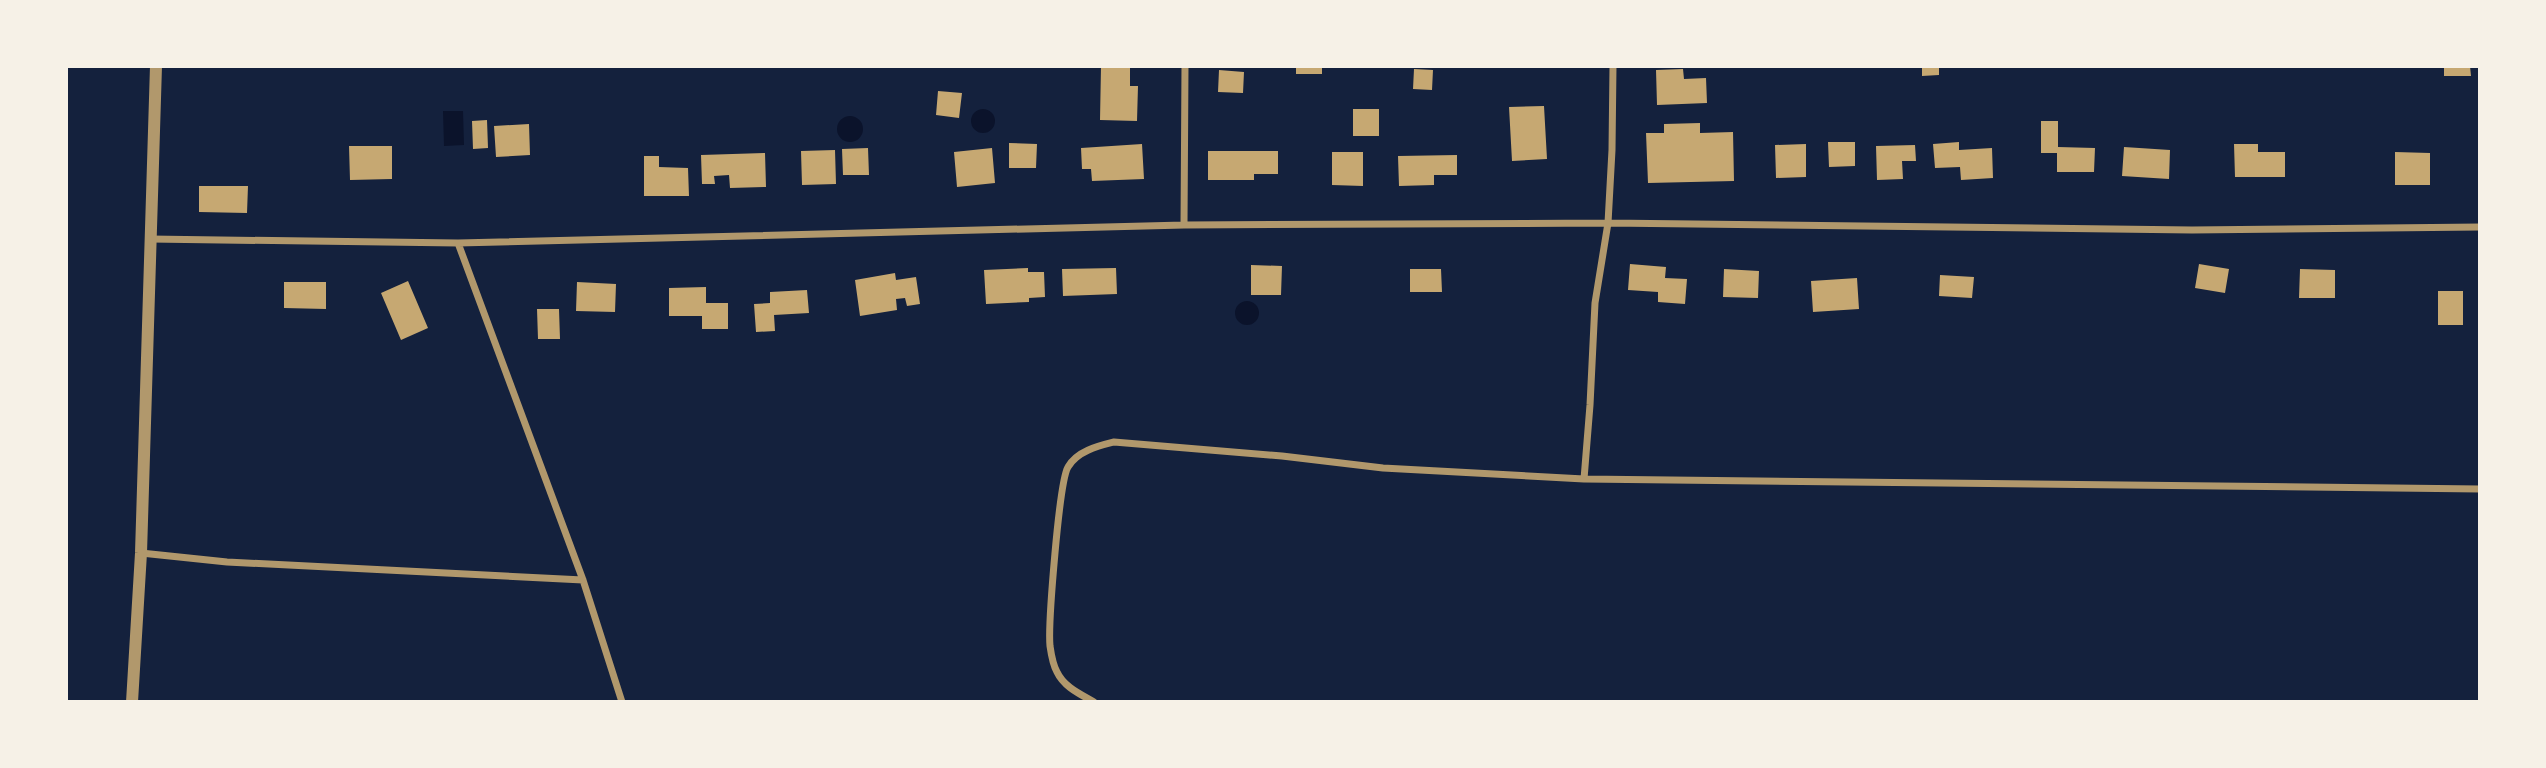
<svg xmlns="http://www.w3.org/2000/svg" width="2546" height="768" font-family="'Roboto Serif',serif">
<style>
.water{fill:#0b132b}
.building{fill:#c6a872}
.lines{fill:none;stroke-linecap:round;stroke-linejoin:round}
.minor{stroke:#b1986c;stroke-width:7}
.tertiary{stroke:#b1986c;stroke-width:12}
</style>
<rect width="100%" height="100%" fill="#14213d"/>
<path class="water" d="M971 121a12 12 0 1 1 24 0a12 12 0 1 1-24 0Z
M443,111H463L464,145L444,146Z
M837 129a13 13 0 1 1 26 0a13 13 0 1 1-26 0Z
M1235 313a12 12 0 1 1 24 0a12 12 0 1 1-24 0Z"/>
<path class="building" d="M1101,66H1130V86H1138L1137,121L1100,120Z
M1296,66H1322V74H1296Z
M1922,66H1939V75L1922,76Z
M2444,66H2470L2471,76H2444Z
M1414,69L1433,70L1432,90L1413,89Z
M1683,69L1684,79L1706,78L1707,103L1657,105L1656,70Z
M1219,70L1244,72L1243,93L1218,92Z
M938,91L962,93L959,118L936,115Z
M1544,106L1547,159L1512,161L1509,107Z
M1353,109H1379V136H1353Z
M487,120L488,148L473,149L472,121Z
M2041,121H2058V147L2095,148L2094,172H2057V153H2041Z
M1700,123V133L1733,132L1734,181L1648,183L1646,133H1664V124Z
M529,124L530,155L496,157L494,126Z
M1828,142H1855V166L1829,167Z
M1959,142V150L1992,148L1993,178L1961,180L1960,167L1935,168L1933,144Z
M1009,143L1037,144L1036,168H1009Z
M1142,144L1144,179L1092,181L1091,169H1082L1081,148Z
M1806,144V177L1776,178L1775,145Z
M2234,144H2258V152H2285V177H2235Z
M1915,145L1916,161H1902L1903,179L1877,180L1876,146Z
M349,146H392V179L350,180Z
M2124,147L2170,150L2169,179L2122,176Z
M868,148L869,175H843L842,149Z
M992,148L995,183L957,187L954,152Z
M835,150L836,184L802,185L801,151Z
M1208,151H1278V174H1254V180H1208Z
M1332,152H1363V186L1332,185Z
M2395,152L2430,153V185H2395Z
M765,153L766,187L730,188L729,175L714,176L715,184H702L701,155Z
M1457,155V175H1434V185L1399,186L1398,156Z
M644,156H659V167L688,168L689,196H644Z
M199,186H248L247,213L199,212Z
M1630,264L1666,267L1665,278L1687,279L1685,304L1658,302V292L1628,290Z
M2199,264L2229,269L2225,293L2195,288Z
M1251,265L1282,266L1281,295H1251Z
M1028,268V272H1044L1045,297L1029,298V302L986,304L984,270Z
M1116,268L1117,294L1063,296L1062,269Z
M1410,269H1441L1442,292H1410Z
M1724,269L1759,271L1758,298L1723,297Z
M2300,269L2335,270V298H2299Z
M895,273L896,280L916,277L920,304L907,306L905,298L896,299L897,310L860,316L855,280Z
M1940,275L1974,277L1972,298L1939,296Z
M1857,278L1859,309L1813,312L1811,281Z
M408,281L428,328L401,340L381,293Z
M284,282H326V309L284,308Z
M577,282L616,284L615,312L576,311Z
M706,287V303H728V329H702V316H669V288Z
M807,290L809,313L774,315L775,331L756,332L754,304L770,303V292Z
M2438,291H2463V325H2438Z
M537,309H559L560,339H538Z"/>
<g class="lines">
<path class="minor" d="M1184,225L1185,66
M150,239L458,243L1184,225L1608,223L2192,230L2480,227
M458,243L583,580L622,702
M1584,479L1590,405L1595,303L1608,223L1612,150L1613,66
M141,553L227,562L583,580
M1094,702C1080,694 1064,687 1057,672C1053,665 1051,653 1050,646C1048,625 1059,482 1068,467C1077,451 1098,446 1114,442L1282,456L1383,468L1584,479L2480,489"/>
<path class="tertiary" d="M132,702L141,553L156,66"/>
</g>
<rect width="2546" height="768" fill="none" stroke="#f6f1e7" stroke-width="136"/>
</svg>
